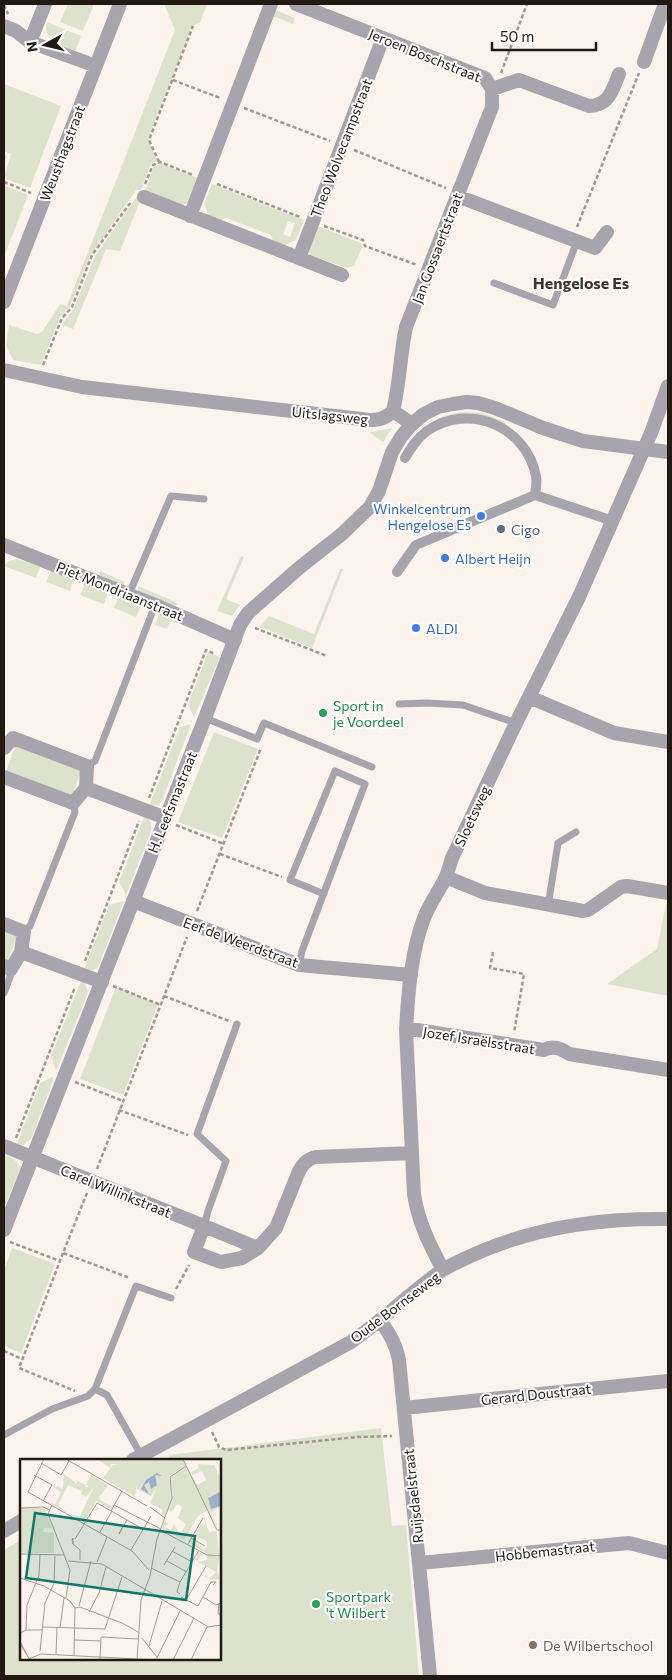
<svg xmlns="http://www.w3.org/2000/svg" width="672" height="1680" font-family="Commissioner,sans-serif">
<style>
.green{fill:#dde2cd;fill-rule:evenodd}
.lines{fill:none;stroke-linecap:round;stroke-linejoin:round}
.path{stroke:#a09790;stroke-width:2.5;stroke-dasharray:4 2.5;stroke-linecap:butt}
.service{stroke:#a8a4ae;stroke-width:7}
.pedestrian{stroke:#a8a4ae;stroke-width:10}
.minor{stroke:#a8a4ae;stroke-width:14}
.tertiary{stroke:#a8a4ae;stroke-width:14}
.shop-dot{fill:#3f7fe0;stroke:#fff;stroke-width:2}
.service-dot{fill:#5c6f8a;stroke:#fff;stroke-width:2}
.leisure-dot{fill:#2e9e5b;stroke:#fff;stroke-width:2}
.education-dot{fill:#8d6e63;stroke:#fff;stroke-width:2}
.labels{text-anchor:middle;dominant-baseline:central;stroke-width:4;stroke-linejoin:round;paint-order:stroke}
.street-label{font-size:14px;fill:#211912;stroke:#fff}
.shop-label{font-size:14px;fill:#366cbe;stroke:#fff;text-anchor:start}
.service-label{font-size:14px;fill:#4e5e75;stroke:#fff;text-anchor:start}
.leisure-label{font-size:14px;fill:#27864d;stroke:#fff;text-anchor:start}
.education-label{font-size:14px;fill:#785e54;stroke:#fff;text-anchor:start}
.quarter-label{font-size:16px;font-weight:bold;fill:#443425;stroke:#fff}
.inset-road{fill:none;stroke:#a49c95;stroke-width:1}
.view{fill:#0f766e;fill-opacity:0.15;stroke:#0f766e;stroke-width:2.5}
.inset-edge{fill:none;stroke:#211912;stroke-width:2.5}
</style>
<rect width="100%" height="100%" fill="#fcf3ec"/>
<path class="green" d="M68,4H94L83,31L60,22Z
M164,4H207L200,23L192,26L148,139L157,161L151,163L141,190L137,189L91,254L70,306L60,317L41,365L13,360L6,346L9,325L37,334L42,332L60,304L67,306L175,30Z
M275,10L295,18L293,24L273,16Z
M47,22L81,36L75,52C60,46 42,42 47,22Z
M4,84L61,106L30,188L4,178L11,154L4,151Z
M161,164L198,178L188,203L181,205L145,191L154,167Z
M212,184L304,220L296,240L285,245L273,241L271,235L226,218L221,220L209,216L204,204ZM288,221L295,223L290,237L283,234Z
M4,185L28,195L4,257Z
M138,195L140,201L120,251L106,249L73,329L62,325L74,308L95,256Z
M317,226L361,243L362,247L354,266L347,268L310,255L308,249Z
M461,412L482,413L506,422L504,425L482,416L423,431L421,429L443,416Z
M392,428L383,442L370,433L371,432Z
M241,556L244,557L226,599L240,605L232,616L217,611Z
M17,559L40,567L36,578L4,566L9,561Z
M340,569H343L312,648L260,627L269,616L314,634Z
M51,571L73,579L70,591L46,582Z
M100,571L125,582L123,585L99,575Z
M85,584L108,593L104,604L80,595Z
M138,586L178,603L176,606L138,591Z
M118,598L141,606L136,617L114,608Z
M159,614L171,618L167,629L155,625Z
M208,652L220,657L194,717L188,705Z
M191,724L162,801L159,805L149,806L180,727Z
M214,732L258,749L222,838L178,822Z
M16,744L82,768L72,797L6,772Z
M144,817C151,818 152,825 151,831L126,895L119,882Z
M667,899L668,996L607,984L657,949Z
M124,901L98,967L92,971L84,970L109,905Z
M4,929L18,934L7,962L4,961Z
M81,981L85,983L88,993L56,1071L51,1056Z
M116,987L158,1004L123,1095L80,1079Z
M52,1077L54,1078L31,1139L23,1145L17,1144L40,1083Z
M4,1155L14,1159L21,1167L4,1208Z
M12,1248L55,1264L21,1353L4,1346V1270Z
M381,1428L392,1526L406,1525L419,1676H4V1550L21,1540V1659H220V1460H170L169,1455Z"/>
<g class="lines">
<path class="path" d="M4,5L8,14
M501,73L527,4
M173,80L220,98
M244,108L330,141
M354,150L446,188
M4,155V159
M159,162L149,140L193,26
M4,182L31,193
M145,184L153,165L160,162L193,175
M217,184L300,217
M324,226L363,240L365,246L417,265
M577,227L639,73
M43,365L62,318L72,307L92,255L131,202
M255,628L327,656
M149,798L206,650L215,654
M176,825L224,844
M220,854L282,877
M197,911L261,748
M493,952L490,968L524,974L514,1033
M85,961L139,821
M113,986L161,1005
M164,996L229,1021
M75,1082L123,1101
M119,1110L188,1135
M16,1138L75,987
M97,1169L187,937
M87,1193L63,1253L130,1278
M10,1242L60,1261
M63,1253L19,1368L75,1391
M176,1289L189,1265
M4,1351L22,1359
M212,1432L219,1447L226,1450L358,1437L392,1436"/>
<path class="service" d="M494,283L553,305L577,241
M129,594L171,496L204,499
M399,704L427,703L463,705L516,723
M205,718L257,739L264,723L372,767
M87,766L95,761L155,605
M548,906L558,843L576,832
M24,932L30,926L75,812L73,803
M299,965L302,951L365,784L335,771L290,880L324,894
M4,993L10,977L11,969
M204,1226L208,1211L226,1161L197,1134L237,1024
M95,1389L107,1395L141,1455
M4,1435L52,1409L88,1396L95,1389L136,1286L171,1298"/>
<path class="pedestrian" d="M405,458C411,448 417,438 427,431C469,402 526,426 536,476C537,482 536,489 535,495
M397,572L416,545L535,495L613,521"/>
<path class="minor" d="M296,4L485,78L492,89V107L406,327C400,355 400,383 393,411
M4,26L16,31L30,42L96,66
M30,42L45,4
M644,62L665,4
M492,89L519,80L589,106C610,105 612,90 619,74
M457,196L595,248L607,232
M144,197L342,275
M190,216L271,4
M299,258L383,38
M4,302L120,4
M4,370L82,387L370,420C380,420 386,418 393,411L412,424
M4,545L155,605L235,640
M529,697L614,733L668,742
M4,748L13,738L87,766L86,788L73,803L4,777
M86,788L166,818
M446,877L485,893L583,911L588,910L621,887L627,886L668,893
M133,901L299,965L411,975
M4,924L24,932L21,952L11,969L4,966
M21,952L102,982
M406,1030H417L544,1050C553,1045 561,1048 569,1054L668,1070
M4,1146L204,1226
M258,1248L204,1226L194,1252L221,1262L242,1258L258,1248L276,1228L299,1171C304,1163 307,1159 316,1157L412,1153
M443,1270C430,1245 418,1222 414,1194L406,1030C408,994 411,952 424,918C430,903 439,891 446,877C448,871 450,864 452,858L516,723L579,597L651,433L668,386
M380,1320C389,1333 396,1344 399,1360L430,1676
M404,1408L668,1381
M133,1460L351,1342C383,1320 410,1293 441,1271C454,1263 468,1257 482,1251C541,1226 605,1218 668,1219
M4,1531L21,1521
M420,1563L629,1543L668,1553"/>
<path class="tertiary" d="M4,1230L205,718L240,625L248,613L299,568L342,534L370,507L379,491L392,452L401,437L412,424L424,414L438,407L453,404L467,402L478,403L495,408L543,428L583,441L668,452"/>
</g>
<g class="shop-dot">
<circle cx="481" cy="516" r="5"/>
<circle cx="445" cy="558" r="5"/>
<circle cx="416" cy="628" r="5"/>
</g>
<circle class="service-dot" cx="501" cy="529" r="5"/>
<g class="leisure-dot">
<circle cx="323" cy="713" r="5"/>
<circle cx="316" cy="1604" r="5"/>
</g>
<circle class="education-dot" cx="533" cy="1645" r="5"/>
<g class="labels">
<g class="street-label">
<text transform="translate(425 55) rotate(22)">Jeroen Boschstraat</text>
<text transform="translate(341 148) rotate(-69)">Theo Wolvecampstraat</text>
<text transform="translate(62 153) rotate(-69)">Weusthagstraat</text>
<text transform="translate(437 248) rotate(-69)">Jan Gossaertstraat</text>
<text transform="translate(330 415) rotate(6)">Uitslagsweg</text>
<text transform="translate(120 591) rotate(22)">Piet Mondriaanstraat</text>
<text transform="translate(172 802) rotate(-68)">H. Leefsmastraat</text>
<text transform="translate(472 816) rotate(-65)">Sloetsweg</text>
<text transform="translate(241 942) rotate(20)">Eef de Weerdstraat</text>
<text transform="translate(479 1040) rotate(9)">Jozef Israëlsstraat</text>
<text transform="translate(116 1191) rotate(22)">Carel Willinkstraat</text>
<text transform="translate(395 1307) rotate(-37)">Oude Bornseweg</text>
<text transform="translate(536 1394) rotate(-6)">Gerard Doustraat</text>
<text transform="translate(413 1496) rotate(-96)">Ruijsdaelstraat</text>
<text transform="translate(545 1551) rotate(-6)">Hobbemastraat</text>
</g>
<g class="shop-label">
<text x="471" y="508" text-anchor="end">Winkelcentrum<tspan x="471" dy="16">Hengelose Es</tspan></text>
<text x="455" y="558">Albert Heijn</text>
<text x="426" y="628">ALDI</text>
</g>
<g class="service-label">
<text x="511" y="529">Cigo</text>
</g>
<g class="leisure-label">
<text x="333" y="705">Sport in<tspan x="333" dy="16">je Voordeel</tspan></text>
<text x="326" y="1596">Sportpark<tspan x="326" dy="16">'t Wilbert</tspan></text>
</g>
<g class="education-label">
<text x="543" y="1645">De Wilbertschool</text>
</g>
<g class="quarter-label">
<text x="581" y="282">Hengelose Es</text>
</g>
</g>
<g transform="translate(20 1459)">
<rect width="201" height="201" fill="#fcf3ec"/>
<path d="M77,0H163L166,6L149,17L152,37L145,57L141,55L143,51L130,44L137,28L131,37L117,30V25L115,38L83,19L93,6L99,5H91L90,9ZM178,5L194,6L201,20V32L189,38L191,50L201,47L191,54L199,70L188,52L184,53L178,57L164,81L142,69L145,61L148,65L144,68L151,71L154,65L160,76L166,65L158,59L162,48L157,45L152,53L148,51L153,37L150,18L166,7L177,26L186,21L182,12L172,16L171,13L179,9ZM44,15L57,25V22L66,26L65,28H69L66,25L71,16L88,26L78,40L92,47L97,39L91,50L76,42L64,63L50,56L60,57L74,28L66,38L61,35L62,32V29L61,32L48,26L38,46L47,54L25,42L35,45L41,33L33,28L34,26L43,30ZM0,49H24L32,69H24L23,73L34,74V94H0ZM183,57L184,58L189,73L197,72L199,95L189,96L169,83L173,81L185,91L187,87L186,82L175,77L181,65L186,67ZM179,93L183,95L177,101L180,103L188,100L184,95L199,98L197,113L200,120L192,121L182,116L185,111L183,116L190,119L196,113L175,101L173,104Z" fill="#dde2cd"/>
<path d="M137,14L142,17L135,16L137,26L131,30L129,23L124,26L129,35L121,30L126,21ZM201,32V47L191,50L188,39Z" fill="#9cb0cc"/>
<path class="inset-road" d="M24,0L8,33L112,92L129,111M46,0L127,47M163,0L197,71H202M21,4L41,16L49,2M14,16L32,26L23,42M32,46L28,55L50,111L46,139M94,46L141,70M130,48L145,59M0,49L23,48L30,51M91,52L102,32M103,67L99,75L107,61M140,71L187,96L202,97M80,73L92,52M171,79L185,87M55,80L77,44L123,70M53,85V79L52,81L53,85L60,91V101M168,85L183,59M111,91L131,57M152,92L172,103M0,95L44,96M48,102L82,105L187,167M147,102L167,113M77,103L87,78M144,106L155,88M131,109L160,123M0,119L24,127L50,142L55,149L60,148L102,164L118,173M31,131L34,124L35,97M160,135L157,133L160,123L179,91M161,138L178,147L191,123H196L193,126M183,138L196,146L202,144M166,141L186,107M199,144L198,155H202M59,147L71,102M69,153L79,134L86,108M23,168L85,170L102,118M40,169L44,139M6,171H23M0,174L6,171L7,146L19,116L20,96M122,179L137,198M54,181L81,182M0,182L7,196M0,185L10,201M129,187L142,142M20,192L25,144L31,131M36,196L37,168M54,197L55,149M6,201L21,195L137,201M80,201L81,178L118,180M117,201L121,141L130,117L137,80L152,39L150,18L166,7M136,201L160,152M153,201L174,159M171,201L187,168L202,166"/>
<path class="view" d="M15,54L175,77L166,141L6,119Z"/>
<rect width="201" height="201" class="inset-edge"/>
</g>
<rect width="672" height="1680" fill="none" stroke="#211912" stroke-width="10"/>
<g transform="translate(45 45) rotate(262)" stroke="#ffffff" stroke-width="4" paint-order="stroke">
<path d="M0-4L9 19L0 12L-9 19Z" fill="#211912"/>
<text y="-8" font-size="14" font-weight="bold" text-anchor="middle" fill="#211912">N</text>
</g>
<path d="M492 42v8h104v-8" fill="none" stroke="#211912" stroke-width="2.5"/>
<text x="500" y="42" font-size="15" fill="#211912" stroke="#ffffff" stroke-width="4" paint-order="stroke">50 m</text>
</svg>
